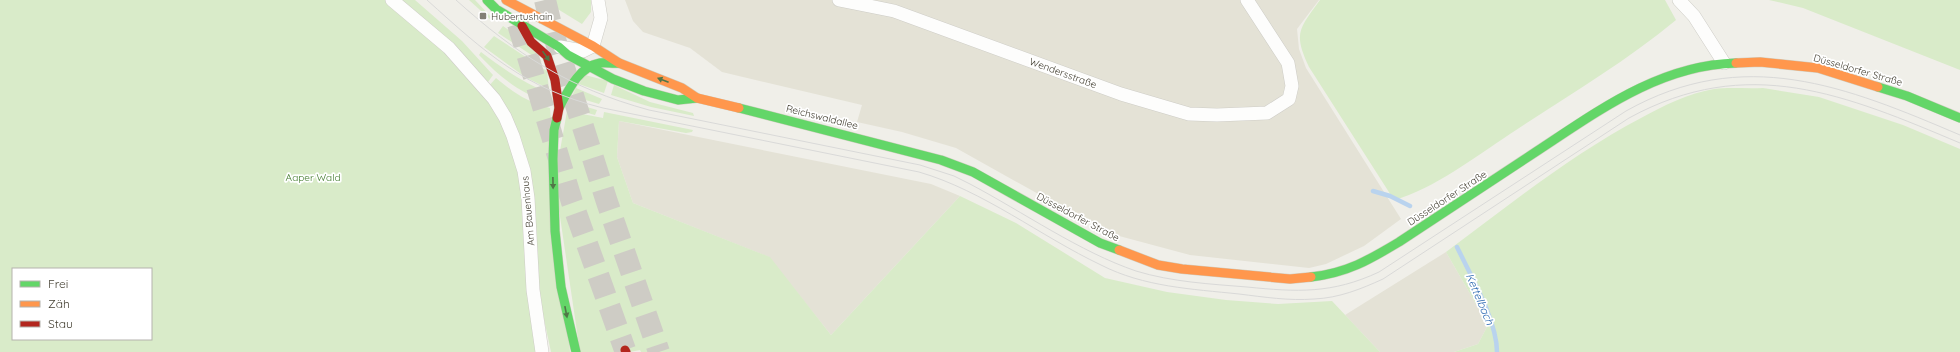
<svg xmlns="http://www.w3.org/2000/svg" width="1960" height="352" font-family="Quicksand,sans-serif">
<style>
.residential{fill:#e4e2d6}
.green{fill:#d9ebc9;fill-rule:evenodd}
.lines{fill:none;stroke-linecap:round;stroke-linejoin:round}
.stream{stroke:#b9d3ee;stroke-width:4.5}
.highway-tunnel{stroke:#ceccc5;stroke-width:22;stroke-dasharray:22 11;stroke-linecap:butt}
.street-casing{stroke:#cecdc7;stroke-width:14}
.fast-casing{stroke:#d0cec0;stroke-width:10}
.slow-casing{stroke:#d0cec0;stroke-width:10}
.jam-casing{stroke:#d0cec0;stroke-width:10}
.street{stroke:#fdfdfc;stroke-width:13}
.fast{stroke:#63d668;stroke-width:9}
.slow{stroke:#ff974d;stroke-width:9}
.jam{stroke:#b3261e;stroke-width:9}
.tram{stroke:#d9d9d8;stroke-width:1}
.oneway{fill:#507647}
.poi-dot{fill:#827f74;stroke:#fff;stroke-width:1.5}
.labels{text-anchor:middle;dominant-baseline:central;stroke-width:3.5;stroke-linejoin:round;paint-order:stroke}
.poi-label{font-size:10px;fill:#464235;stroke:#fff;text-anchor:start}
.street-label{font-size:10px;fill:#464235;stroke:#fff}
.park-label{font-size:10px;fill:#3d7828;stroke:#fff}
.water-label{font-size:11px;font-style:italic;fill:#2e6ab2;stroke:#fff}
</style>
<rect width="100%" height="100%" fill="#f0efe9"/>
<path class="residential" d="M625,0H1319L1297,29L1299,49L1306,68L1401,219L1364,246L1326,264L1309,268L1190,255L1108,233L956,148L902,132L857,122L862,105L722,72L690,48L643,32L633,21Z
M619,121L931,184L960,196L831,335L769,257L633,203L617,157Z
M1446,252L1488,325L1478,344L1454,352H1380L1345,315Z"/>
<path class="green" d="M0,0H385L447,52L489,99L507,130L521,170L539,352H0ZM13,269H151V339H13Z
M400,0H415L462,41L493,75L488,82Z
M469,0H475L492,18L491,20Z
M543,0H591V12L582,24Z
M1320,0H1665L1676,20C1624,63 1566,97 1510,134C1475,157 1434,189 1394,200L1309,67C1293,33 1299,29 1320,0Z
M1769,0H1960V70L1803,8Z
M503,26L531,46L542,62L498,33Z
M494,36L547,71L549,89L525,77L484,47Z
M481,52C503,69 524,83 549,93V103C518,92 501,78 479,55Z
M585,75L608,81L604,93L579,84Z
M496,78C514,93 527,102 550,108L570,352H551L538,291L532,197L488,87Z
M614,85L650,102L693,113L694,116L651,107L611,95Z
M576,88L602,99L599,104L572,96Z
M1763,88L1819,97L1903,125L1960,149V352H1454L1478,344L1488,325L1446,252C1509,205 1571,155 1641,118C1663,106 1689,93 1714,89C1730,87 1747,89 1763,88Z
M570,102L597,110L595,115L569,108Z
M567,111L603,118L604,112L693,130L692,132L686,133L619,121L617,157L633,203L770,257L831,335L960,196L1016,223L1105,278L1167,292L1226,300L1278,304L1332,301L1380,352H641L640,350L630,352H580L558,203V162Z"/>
<g class="lines">
<path class="stream" d="M1373,191L1390,196L1410,206
M1457,247C1471,276 1497,321 1497,352"/>
<path class="highway-tunnel" d="M545,0L553,33L607,202L659,352
M518,24L572,202L625,350"/>
<g class="street-casing">
<path id="street" d="M392,0L449,48L494,99L505,117L513,136L524,171L528,198L533,290L542,352
M839,0L894,11L1121,94L1189,114L1217,115L1267,113L1289,99L1292,86L1288,63L1247,0
M1679,0L1694,16L1724,63
M560,47L583,51L593,46L601,18L598,0"/>
</g>
<g class="fast-casing">
<path id="fast" d="M487,0L496,9L559,47L568,55L613,79L644,91L678,100L697,98
M1878,87L1907,96L1960,118
M559,108C568,91 578,67 600,63C606,62 613,64 619,63
M739,108L941,160L973,172L1100,243L1119,250
M557,118L554,130L553,159L555,231L561,287L576,352
M1311,277C1347,273 1369,260 1399,242C1443,213 1487,184 1531,155C1594,114 1657,65 1736,63"/>
</g>
<g class="slow-casing">
<path id="slow" d="M506,0L593,46L619,63L682,88L697,98L739,108
M1736,63L1760,62L1818,68L1878,87
M1119,250L1158,265L1182,269L1290,279L1311,277"/>
</g>
<g class="jam-casing">
<path id="jam" d="M522,26L531,42L547,56L555,80L559,108L557,118
M625,350L626,352"/>
</g>
<use href="#street" class="street"/>
<use href="#fast" class="fast"/>
<use href="#slow" class="slow"/>
<use href="#jam" class="jam"/>
<path class="tram" d="M427,0C486,53 523,88 603,108L919,172C984,191 1040,236 1101,265C1144,287 1192,289 1239,294C1264,297 1289,301 1314,299C1339,298 1361,289 1383,279L1629,118C1748,53 1846,95 1960,143
M456,0C517,55 569,88 649,110L920,165L954,176L970,184C1023,212 1080,252 1136,271C1172,282 1210,284 1247,287C1297,292 1332,294 1379,272L1626,111C1744,45 1845,86 1960,135"/>
</g>
<defs><path id="oneway-solid" d="M-6-.8H1V-3.2L6.5 0L1 3.2V.8H-6Z"/></defs>
<g class="oneway">
<use href="#oneway-solid" transform="translate(546 56) rotate(55)"/>
<use href="#oneway-solid" transform="translate(663 80) rotate(-159)"/>
<use href="#oneway-solid" transform="translate(553 183) rotate(89)"/>
<use href="#oneway-solid" transform="translate(566 312) rotate(79)"/>
</g>
<rect class="poi-dot" x="479" y="12" width="8" height="8" rx="2"/>
<g class="labels">
<g class="poi-label">
<text x="491" y="16">Hubertushain</text>
</g>
<g class="street-label">
<text transform="translate(1858 70) rotate(16)">Düsseldorfer Straße</text>
<text transform="translate(1063 73) rotate(20)">Wendersstraße</text>
<text transform="translate(822 117) rotate(14)">Reichswaldallee</text>
<text transform="translate(1447 198) rotate(-33)">Düsseldorfer Straße</text>
<text transform="translate(528 211) rotate(-95)">Am Bauenhaus</text>
<text transform="translate(1078 217) rotate(28)">Düsseldorfer Straße</text>
</g>
<g class="park-label">
<text x="313" y="177">Aaper Wald</text>
</g>
<g class="water-label">
<text transform="translate(1480 299) rotate(67)">Kettelbach</text>
</g>
</g>
<rect x="12" y="268" width="140" height="72" fill="#ffffff" stroke="#b5b3ae"/>
<rect x="20" y="281" width="20" height="6" fill="#63d668" stroke="#b5b3ae"/>
<text x="48" y="288" font-size="12" fill="#464235">Frei</text>
<rect x="20" y="301" width="20" height="6" fill="#ff974d" stroke="#b5b3ae"/>
<text x="48" y="308" font-size="12" fill="#464235">Zäh</text>
<rect x="20" y="321" width="20" height="6" fill="#b3261e" stroke="#b5b3ae"/>
<text x="48" y="328" font-size="12" fill="#464235">Stau</text>
</svg>
